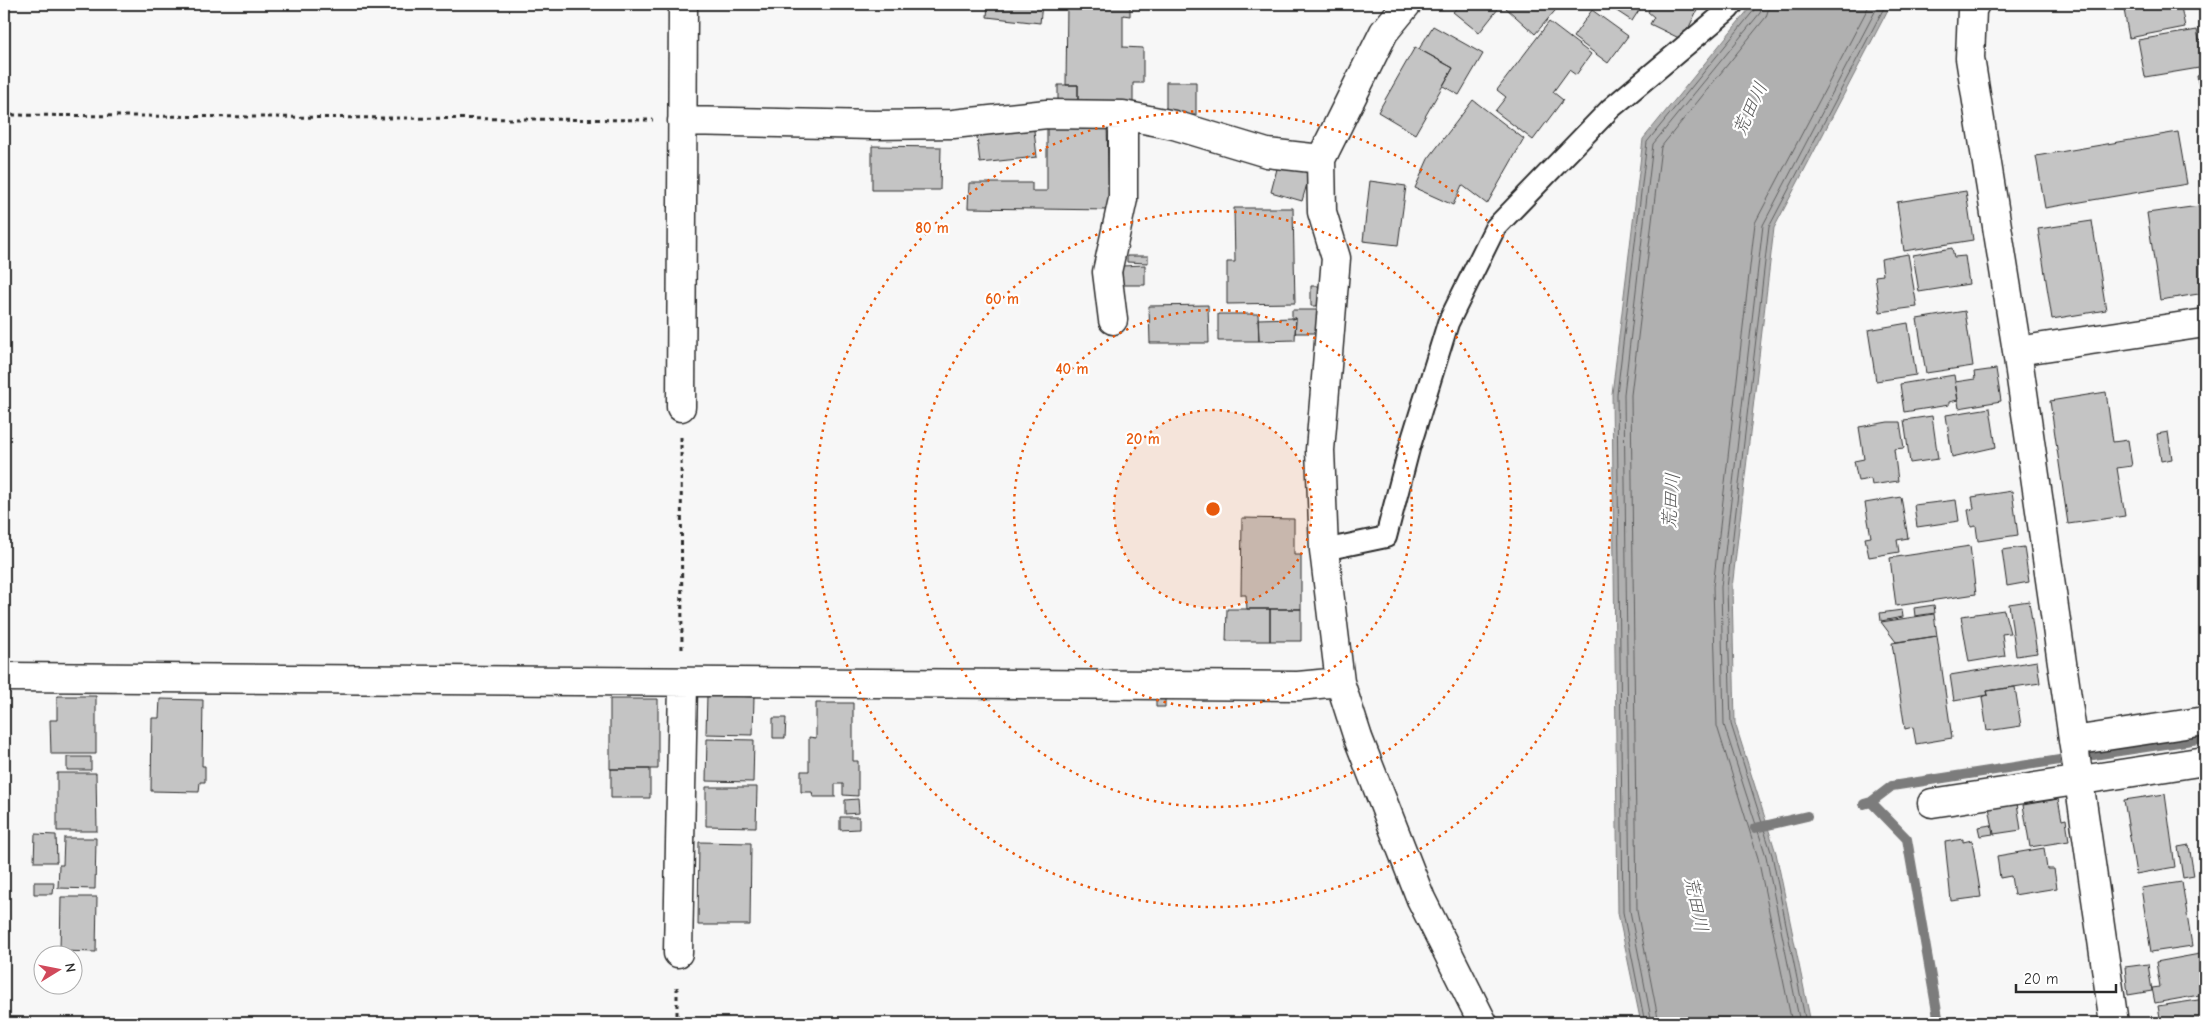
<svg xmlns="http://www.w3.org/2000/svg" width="2209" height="1027" font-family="'Comic Neue','Klee One',sans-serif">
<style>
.water{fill:#b0b0b0;stroke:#7b7b7b}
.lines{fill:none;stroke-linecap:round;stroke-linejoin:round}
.shore{stroke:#606060;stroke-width:1}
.stream{stroke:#7b7b7b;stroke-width:10}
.building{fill:#c4c4c4;stroke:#2b2b2b}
.lane-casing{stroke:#2b2b2b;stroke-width:24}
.street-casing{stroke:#2b2b2b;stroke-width:31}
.path{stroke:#2b2b2b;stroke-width:3;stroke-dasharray:4 4;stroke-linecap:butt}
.lane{stroke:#fff;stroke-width:20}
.street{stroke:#fff;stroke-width:28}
.ring{fill:none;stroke:#e8590c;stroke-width:2.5;stroke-dasharray:2.5 5}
.labels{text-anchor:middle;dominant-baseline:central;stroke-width:4.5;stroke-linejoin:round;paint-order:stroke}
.water-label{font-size:19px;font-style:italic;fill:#5a5a5a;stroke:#fff}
.centre{fill:#e8590c;stroke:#fff;stroke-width:2.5}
.ring-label{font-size:15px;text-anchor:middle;font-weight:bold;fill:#e8590c;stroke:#fff;stroke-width:4.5;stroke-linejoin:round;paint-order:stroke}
</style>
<rect width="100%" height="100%" fill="#f7f7f7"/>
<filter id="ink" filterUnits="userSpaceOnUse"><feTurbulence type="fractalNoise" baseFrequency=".02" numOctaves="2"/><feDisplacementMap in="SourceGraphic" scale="10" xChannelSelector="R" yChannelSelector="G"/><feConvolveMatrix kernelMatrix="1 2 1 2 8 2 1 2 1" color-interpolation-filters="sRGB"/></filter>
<g filter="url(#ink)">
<path class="water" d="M1753,4H1891L1774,228L1732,588L1735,723L1776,853L1811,1023H1641L1618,913L1612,394L1643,139Z"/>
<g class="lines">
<path class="shore" d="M1645,1023L1623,912L1617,394L1647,142L1755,9L1756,4
M1652,1023L1630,911L1624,394L1653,144L1760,13L1763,4
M1659,1023L1637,911L1631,395L1661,147L1766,17L1770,4
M1792,1023L1758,858L1717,726L1713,587L1755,223L1870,4
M1800,1023L1766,856L1724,725L1721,587L1763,225L1879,4
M1806,1023L1772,855L1731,724L1727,588L1769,227L1886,4"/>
<path class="stream" d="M2093,755L2205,738
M1871,802L1907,839L1939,1023
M1864,804L1871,802L1892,786L2066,759
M1755,828L1807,816"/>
</g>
<path class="building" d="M988,4H1042L1040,23L987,17Z
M1067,4H1130V16L1123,15V47L1143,48V83H1133V103L1078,102V85H1066Z
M1460,4H1502L1479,33L1453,12Z
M1510,4H1559L1560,5L1535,34L1506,8Z
M1606,4H1643L1632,21Z
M1652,4H1700L1683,40L1650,24L1654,17L1648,12Z
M2123,4H2183V7H2181L2185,27L2129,38Z
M1592,10L1628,36L1608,63L1573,37Z
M1549,22L1591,54L1576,75L1569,70L1553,92L1563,100L1533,140L1495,111L1506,97L1497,90Z
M1433,26L1483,54L1459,95L1443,86L1453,68L1419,49Z
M2197,30L2199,40L2203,39L2205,67L2145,77L2138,40Z
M1415,47L1453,68L1415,134L1378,112Z
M2205,74V103L2203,93H2200L2197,76Z
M1166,82H1196V115H1166Z
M1058,85H1078V102H1058Z
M1473,100L1524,139L1487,204L1462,185L1453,205L1415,188L1428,159Z
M1033,122L1037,157L980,163L976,128Z
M1047,122L1107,123L1109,210L968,208L969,183H1032V191H1047Z
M2178,132L2187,184L2045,208L2036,156Z
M872,146L941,147L940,190H872Z
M1279,161L1311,170L1302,201L1271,192Z
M1370,181L1406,186L1398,245L1363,241Z
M1966,191L1973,240L1904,251L1897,202Z
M2199,206L2205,249V293L2160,300L2147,213Z
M1234,208H1293L1295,303L1227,304V262H1235Z
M2092,221L2106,310L2052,319L2038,229Z
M1952,248L1954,257L1965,256L1969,284L1919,292L1913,255Z
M1908,254L1917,307L1880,312L1875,276L1883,275L1881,259Z
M1127,256H1148V263L1127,262Z
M1145,265V285H1122V266Z
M1311,286H1323V306H1311Z
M1208,305L1209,343H1150L1149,306Z
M1292,310H1322V333H1295L1296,318L1292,319Z
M1965,311L1973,366L1926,373L1917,319Z
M1218,314H1258L1259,341H1218Z
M1296,318L1295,340L1259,341L1258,319Z
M1908,323L1916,375L1876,381L1868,330Z
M1996,369L2001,401L1959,408L1955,382L1975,379L1974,372Z
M1954,375L1958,400L1949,402V405L1904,412L1900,384Z
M2106,392L2113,442L2128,440L2132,466L2117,468L2125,516L2068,524L2050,401Z
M1990,408L1996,447L1952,457L1946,415Z
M1932,416L1938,459L1910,463L1904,420Z
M1888,422H1900L1904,448L1894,449L1898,481L1872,485L1871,479L1858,481L1854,461L1864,459L1859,427Z
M2168,432L2172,459L2161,461L2157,434Z
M2012,491L2018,535L1978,541L1976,526L1971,527L1968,510L1974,509L1972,497Z
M1901,497L1908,538L1897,540L1899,552L1869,557L1865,538L1871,537L1865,503Z
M1956,500L1959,521L1917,527L1914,505Z
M1242,518L1294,519V555H1301V609H1247L1246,595H1241Z
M1970,546L1976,594L1896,606L1890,558Z
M2024,547L2029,582L2007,586L2002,550Z
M2029,601L2037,653L2016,656L2009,604Z
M1934,605L1935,613L1915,616L1914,608Z
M1227,609H1270V641H1226Z
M1270,609H1301V641H1270Z
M1902,610L1903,617L1881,621L1880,613Z
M2004,610L2010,633L2002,634L2005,656L1969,662L1961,616Z
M1934,614L1937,636L1896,642L1881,622Z
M1937,636L1952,738L1916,744L1913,727L1905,729L1892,643Z
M2037,661L2040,683L1987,691L1988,695L1954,701L1950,675Z
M2015,687L2021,726L1987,731L1982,697L1988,695L1987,691Z
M707,695L754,697L753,735L706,734Z
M57,696H96V754H51L50,720H57Z
M1156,698H1165V707H1156Z
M160,699L203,700L202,766H205V782H200L199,792L151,791L152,718H159Z
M610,699H658V769H610Z
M816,703H853V761H858V796L843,795V784H835V797H813L812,792H801V771H809V737L816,738Z
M773,718H786L785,738H773Z
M707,739L754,740L753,782L706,781Z
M67,757H91V770H67Z
M611,769H650V798H611Z
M57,773H96L97,831H57Z
M706,787H757L756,827L706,826Z
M2165,794L2175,867L2136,874L2124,800Z
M858,799L859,813L845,814V800Z
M2058,799L2062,820L2066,819L2069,841L2030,847L2023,805Z
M2017,803L2021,830L1994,834L1989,807Z
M840,817H859V829L840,830Z
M1991,825L1993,834L1980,836L1978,827Z
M35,834L56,835L57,862H34Z
M64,838H96L95,889L58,888L59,865H63Z
M1963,839V842L1972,840L1981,897L1951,901L1945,842Z
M699,842L751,843L750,925H698Z
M2189,845L2194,876L2183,878L2178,847Z
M2044,848L2047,869H2054L2057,888L2014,895L2011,876L2000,878L1997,856Z
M34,882H54L53,894H34Z
M2182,882L2192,946L2151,952L2141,888Z
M61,897H97L96,952L60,951Z
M2205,953V994L2155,1003L2152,988L2160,987L2156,962Z
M2148,964L2152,991L2128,995L2125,967Z
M2205,999V1023H2161L2158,1006Z"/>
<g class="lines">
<g class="lane-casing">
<path id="lane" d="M1324,550L1386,537L1409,449L1448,323L1495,228L1610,109L1729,9L1733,4"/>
</g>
<g class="street-casing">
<path id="street" d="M1407,4L1384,32L1321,159L1322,212L1336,258L1320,450L1324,550L1340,682L1358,738L1421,899L1483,1023
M1975,4L1972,10L1970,58L2017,351L2114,1023
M682,121L874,125L953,124L1047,114L1123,115L1174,125L1267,153L1321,159
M1113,320L1107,272L1123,199V115
M2017,351L2205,323
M681,407L683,4
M4,677L1298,686L1340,682
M2073,741L2205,721
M1932,803L2205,761
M678,953L683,683"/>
</g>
<path class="path" d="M4,115L653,120
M681,437L682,651
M677,1023V984"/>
<use href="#lane" class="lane"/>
<use href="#street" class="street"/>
</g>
</g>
<circle cx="1213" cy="509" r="99" fill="#e8590c" fill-opacity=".12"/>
<g class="ring">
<circle cx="1213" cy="509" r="99"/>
<circle cx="1213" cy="509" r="199"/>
<circle cx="1213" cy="509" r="298"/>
<circle cx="1213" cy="509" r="398"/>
</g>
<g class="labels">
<g class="water-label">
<text transform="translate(1750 109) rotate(-65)">荒田川</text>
<text transform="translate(1671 501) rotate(-86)">荒田川</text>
<text transform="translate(1696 904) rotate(79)">荒田川</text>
</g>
</g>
<circle cx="1213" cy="509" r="8" class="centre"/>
<g class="ring-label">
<text x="932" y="233">80 m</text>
<text x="1002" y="304">60 m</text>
<text x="1072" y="374">40 m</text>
<text x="1143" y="444">20 m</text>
</g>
<rect width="2209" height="1027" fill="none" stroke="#fff" stroke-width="20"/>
<rect x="10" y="10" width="2189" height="1007" fill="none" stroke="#2b2b2b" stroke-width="2" filter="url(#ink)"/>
<g transform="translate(58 970) rotate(80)"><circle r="24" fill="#ffffff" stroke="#aaaaaa"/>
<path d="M0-4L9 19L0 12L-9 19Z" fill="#d1495b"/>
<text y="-8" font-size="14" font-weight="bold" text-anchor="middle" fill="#2b2b2b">N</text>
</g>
<path d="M2016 984v8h100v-8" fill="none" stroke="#2b2b2b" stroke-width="2.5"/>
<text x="2024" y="984" font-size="15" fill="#2b2b2b" stroke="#ffffff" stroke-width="4" paint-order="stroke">20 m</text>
</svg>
